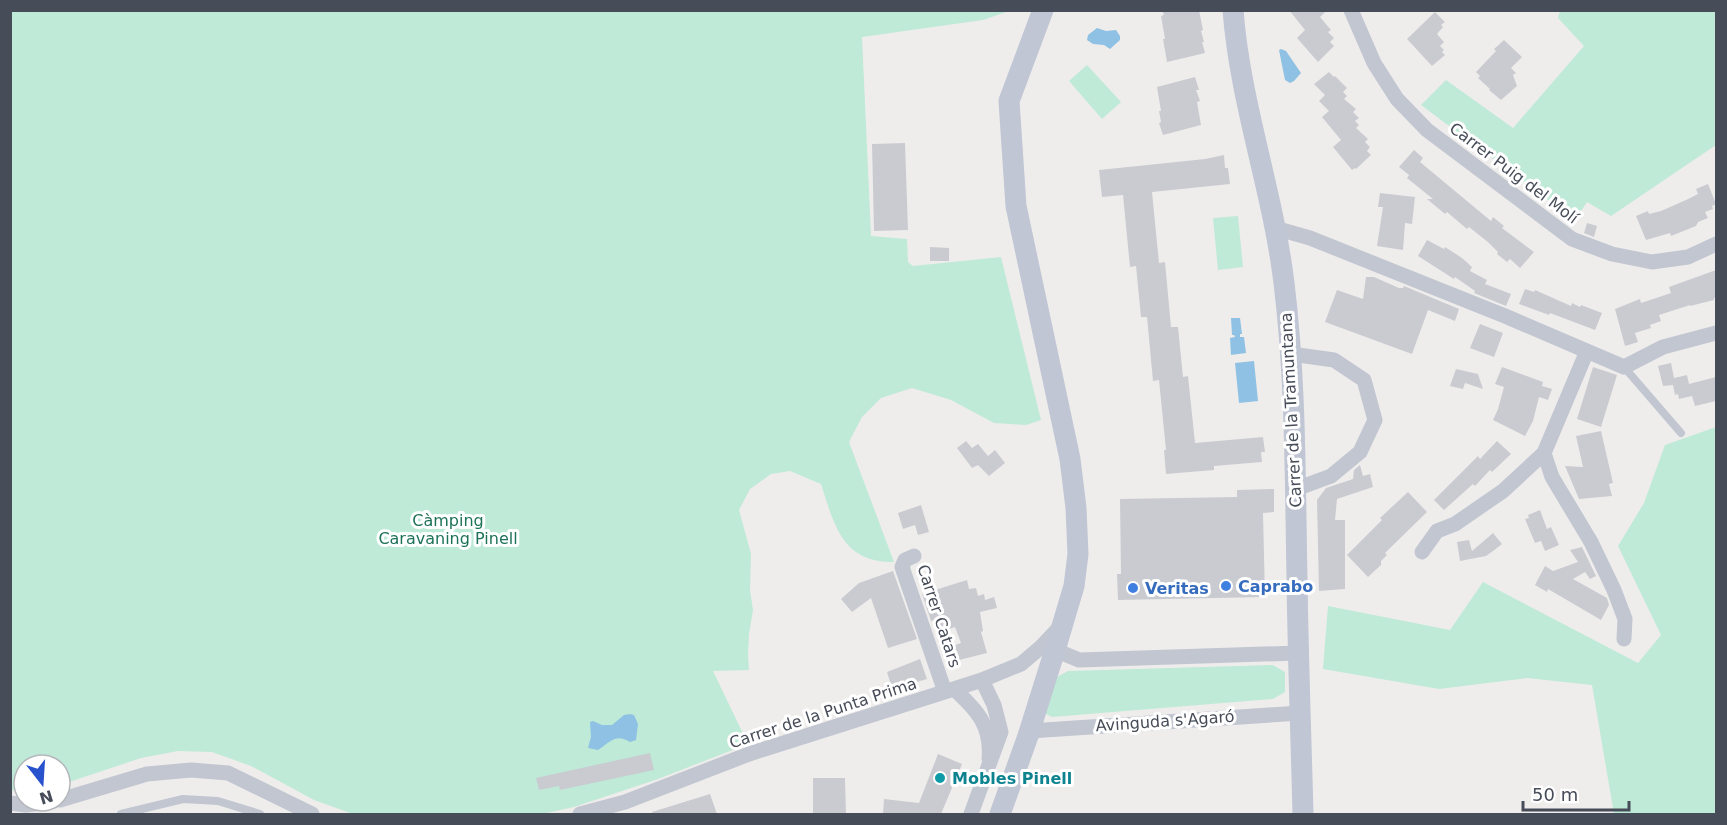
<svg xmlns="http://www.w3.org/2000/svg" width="1727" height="825" font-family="'DejaVu Sans',sans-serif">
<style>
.green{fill:#beead7}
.water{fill:#8ec1e3}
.building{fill:#cacbd1}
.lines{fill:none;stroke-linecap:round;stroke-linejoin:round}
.lane{stroke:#c1c6d1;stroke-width:8}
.street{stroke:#c1c6d1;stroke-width:15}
.secondary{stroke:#c0c6d4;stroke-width:21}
.shop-dot{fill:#3f7fe0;stroke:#fff;stroke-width:2}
.culture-dot{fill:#0f9aa8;stroke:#fff;stroke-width:2}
.labels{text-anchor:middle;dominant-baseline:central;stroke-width:6;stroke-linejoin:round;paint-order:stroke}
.street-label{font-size:16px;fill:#464c58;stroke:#fff}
.park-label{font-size:16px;fill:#1e7258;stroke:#fff}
.shop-label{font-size:16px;font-weight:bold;fill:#366cbe;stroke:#fff;text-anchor:start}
.culture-label{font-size:16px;font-weight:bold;fill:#0d838f;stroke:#fff;text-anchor:start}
</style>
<rect width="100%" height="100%" fill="#efedec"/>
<path class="green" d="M10,11H1009L983,20L862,37L871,236L907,239L908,262L913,266L1001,257L1041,420L1026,425L994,423L951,400L912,388L881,398L862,417L849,442L894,562C842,563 834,524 821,484L790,471L771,474L750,489L739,510L751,554L750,590L753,610L749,634L748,655L749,670L713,671L748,744L658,779L574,807L542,814H353L314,800L251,766L212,752L178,751L141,758L60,785V765H24V792L11,790Z
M1560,11H1716V145L1611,216L1587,202L1575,220L1421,105L1446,80L1513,128L1584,46L1558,18Z
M1087,65L1121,102L1102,119L1069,81Z
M1238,216L1243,267L1218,270L1213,218Z
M1716,427V814H1614L1592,685L1527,678L1439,689L1323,669L1328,606L1450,630L1483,582L1638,663L1661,635L1618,546L1644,503L1665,445Z
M1273,665L1285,672V692L1273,699L1052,717L1044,713L1057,677L1068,671Z"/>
<path class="water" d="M1097,28L1106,31L1116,30L1120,36V40L1110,49L1104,45L1093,44L1087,40L1088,35Z
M1281,49L1286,51L1301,73L1294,81L1290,83L1285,80L1279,50Z
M1231,318H1240L1242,334H1240V337H1244L1246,353L1231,355L1230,338L1235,337L1234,335H1232Z
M1254,361L1258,401L1239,403L1235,363Z
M630,714L634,715L638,724L636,740L630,742C616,733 610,742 598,750L588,748L591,737L590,722L593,721L602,725H612L624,715Z"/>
<path class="building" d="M1162,10H1199L1203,30L1201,31L1204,42H1202L1205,53L1167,62L1163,39H1165L1161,16L1164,15Z
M1289,10H1327L1320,17L1331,30L1328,32L1334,38L1330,42L1334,46L1318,62L1297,38L1305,30Z
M1435,12L1445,22L1441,25L1443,27L1437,34L1444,42L1440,46L1444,50L1442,52L1445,55L1432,66L1407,39Z
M1504,40L1522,57L1511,68L1516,73L1513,75L1517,86L1501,100L1489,90L1490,89L1478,78L1480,76L1476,72L1496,51L1494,49Z
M1329,72L1334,77L1335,76L1347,88L1343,92L1347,96L1344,99L1356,109L1353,112L1359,118L1355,121L1359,125L1356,128L1368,139L1365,142L1370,147L1367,151L1371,155L1356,169L1355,168L1352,170L1333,147L1341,140L1322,117L1329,111L1319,101L1325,95L1314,84Z
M1195,77L1199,90H1196L1200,101L1197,102L1201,125L1163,135L1159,123L1161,122L1159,111H1161L1157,87Z
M905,143L908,230L874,231L872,144Z
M1414,150L1423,158L1420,162L1491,221L1493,217L1504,226L1502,228L1534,252L1520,268L1510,259L1507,262L1497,254L1498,252L1488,242L1469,227L1467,229L1447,212L1445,214L1427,199H1433L1407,178L1409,175L1399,167Z
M1224,155L1225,168H1228L1230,184L1152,192L1159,263L1165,262L1171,327H1178L1183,377L1188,376L1195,443L1263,437L1265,452H1261L1262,462L1214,466V470L1166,474L1164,450H1166L1159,380L1153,381L1147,317H1141L1136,266L1130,267L1123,195L1102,197L1099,170L1205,159Z
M1708,184L1716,204L1712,206L1713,209L1705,212L1708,218L1698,222L1696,226L1671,236L1670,233L1646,240L1636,216L1648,211L1649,214L1661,211L1686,200L1698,194L1696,189Z
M1380,193L1415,197L1412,224L1405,223L1403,250L1377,246L1383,207H1378Z
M1587,223L1597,226L1594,237L1584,233Z
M1427,240L1444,249L1445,247L1462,258L1472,267L1470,271L1487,280L1485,284L1511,294L1506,306L1474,293L1475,291L1455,277L1454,279L1418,256Z
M930,247L949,248V261H930Z
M1716,270V297L1714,298V300L1690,306V305L1659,315L1661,321L1650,325L1651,328L1635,333L1638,342L1625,346L1615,309L1640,299L1641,303L1671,293L1669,287Z
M1366,277H1374L1399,288H1403L1404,286L1459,309L1455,321L1428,310L1412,354L1325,322L1337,290L1363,299Z
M1525,289L1534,292L1535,290L1571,306L1572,303L1580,307L1581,305L1602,313L1595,330L1550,313L1549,315L1519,304Z
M1480,324L1503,333L1494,357L1470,348Z
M1671,363L1674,378L1687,375L1689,384L1716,377V401L1695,406L1692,396L1679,399L1678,394L1675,395L1673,385L1663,386L1658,366Z
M1502,367L1543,382L1542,386L1552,389L1548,400L1539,397L1533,421L1525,436L1493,420L1498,409L1504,387L1495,384Z
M1593,367L1617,375L1601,427L1577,419Z
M1456,369L1478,374L1483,389L1465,383L1463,389L1450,386Z
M1601,431L1613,483L1609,484L1612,496L1579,499L1565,466L1583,467L1576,436Z
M966,441L972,448L978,444L988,456L995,450L1005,463L989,476L978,465L972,468L957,448Z
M1497,441L1511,454L1492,472L1490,470L1475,486L1473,484L1444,510L1434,500L1478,456L1480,459Z
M1360,465L1363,476L1370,474L1373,487L1337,499L1335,520H1345V589L1319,591L1317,500L1326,488L1353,479L1354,470Z
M1274,489V512L1263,513L1265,597L1118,600L1117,574H1121L1120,499L1237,497V490Z
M1408,492L1427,512L1385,553L1387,555L1381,561V565L1368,577L1347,555L1382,520L1380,518Z
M921,505L929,532L918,535L915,525L903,529L898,513Z
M1540,510L1547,529L1551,527L1559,545L1545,551L1541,541L1535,543L1525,519L1529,518L1528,515Z
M1493,533L1502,544L1493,551L1486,556L1460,561L1457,542L1469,540L1472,551Z
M1582,547L1596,576L1590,579L1585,572L1573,579L1607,598L1609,605L1601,620L1548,589L1547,592L1535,585L1545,566L1553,571L1578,562L1570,550Z
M893,571L917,639L888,648L871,598L852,612L841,599L859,583Z
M967,580L969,589L976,588L978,596L984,594L985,600L994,597L997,608L980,612L983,631L981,632L987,653L947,663L944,649L961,643L955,627L940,632L936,620L931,621L922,594Z
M920,659L927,679L892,689L887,672Z
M650,753L654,770L560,790L559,786L539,790L536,778Z
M938,754L962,764L941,814H883L884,799L919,803Z
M813,778H845L846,814H813Z
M710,794L717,814H653L652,812Z"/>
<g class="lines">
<path class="lane" d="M1624,367L1681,433
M121,814L183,799L218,801L260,814"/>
<path class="street" d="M1351,10L1374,63L1397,99L1427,130L1572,239L1612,254L1652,262L1688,257L1716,244
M1275,228L1310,238L1505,316L1624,367L1663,347L1716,333
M1587,351L1544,453L1552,477L1591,542L1614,590L1625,619L1624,639
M1291,354L1334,360L1364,380L1375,420L1360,452L1331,476L1296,489
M1422,552L1437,531L1455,524L1503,491L1544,453
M914,556L905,560L902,567L945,692
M1055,650L1079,660L1298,653
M954,689C977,710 992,726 989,759
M1030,731L1300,713
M60,800L147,774L191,770L228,773L312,814
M10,803L26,805L54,801
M580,814L625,802L749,754L982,680L1021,664L1041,647L1059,628
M971,814L1001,732L994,705L982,680"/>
<path class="secondary" d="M1233,10C1240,103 1273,191 1284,283C1296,381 1295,480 1297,578C1298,657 1301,736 1303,814
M1000,814L1028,736L1055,650L1074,586L1078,554L1076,508L1070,459L1016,206L1009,101L1043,10"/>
</g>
<g class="shop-dot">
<circle cx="1226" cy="586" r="6"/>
<circle cx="1133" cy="588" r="6"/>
</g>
<circle class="culture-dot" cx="940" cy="778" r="6"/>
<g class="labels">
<g class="street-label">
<text transform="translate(1514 173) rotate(37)">Carrer Puig del Molí</text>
<text transform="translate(1291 410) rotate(-93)">Carrer de la Tramuntana</text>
<text transform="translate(939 616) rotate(72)">Carrer Catars</text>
<text transform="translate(823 713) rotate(-18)">Carrer de la Punta Prima</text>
<text transform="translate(1165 721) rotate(-4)">Avinguda s'Agaró</text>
</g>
<g class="park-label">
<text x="448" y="520">Càmping<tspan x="448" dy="18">Caravaning Pinell</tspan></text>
</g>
<g class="shop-label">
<text x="1238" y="586">Caprabo</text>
<text x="1145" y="588">Veritas</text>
</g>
<g class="culture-label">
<text x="952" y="778">Mobles Pinell</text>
</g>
</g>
<rect width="1727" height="825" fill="none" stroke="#464c58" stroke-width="24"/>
<g transform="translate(42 783) rotate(163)"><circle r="28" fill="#ffffff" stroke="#b5b7bc" stroke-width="1.5"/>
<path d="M0-4.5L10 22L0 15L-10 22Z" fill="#2851cd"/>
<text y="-9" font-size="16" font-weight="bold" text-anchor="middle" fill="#464c58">N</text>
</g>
<path d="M1523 801v9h106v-9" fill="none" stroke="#464c58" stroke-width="3"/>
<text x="1532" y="801" font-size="18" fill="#464c58" stroke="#ffffff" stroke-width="4.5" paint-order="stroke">50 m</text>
</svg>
